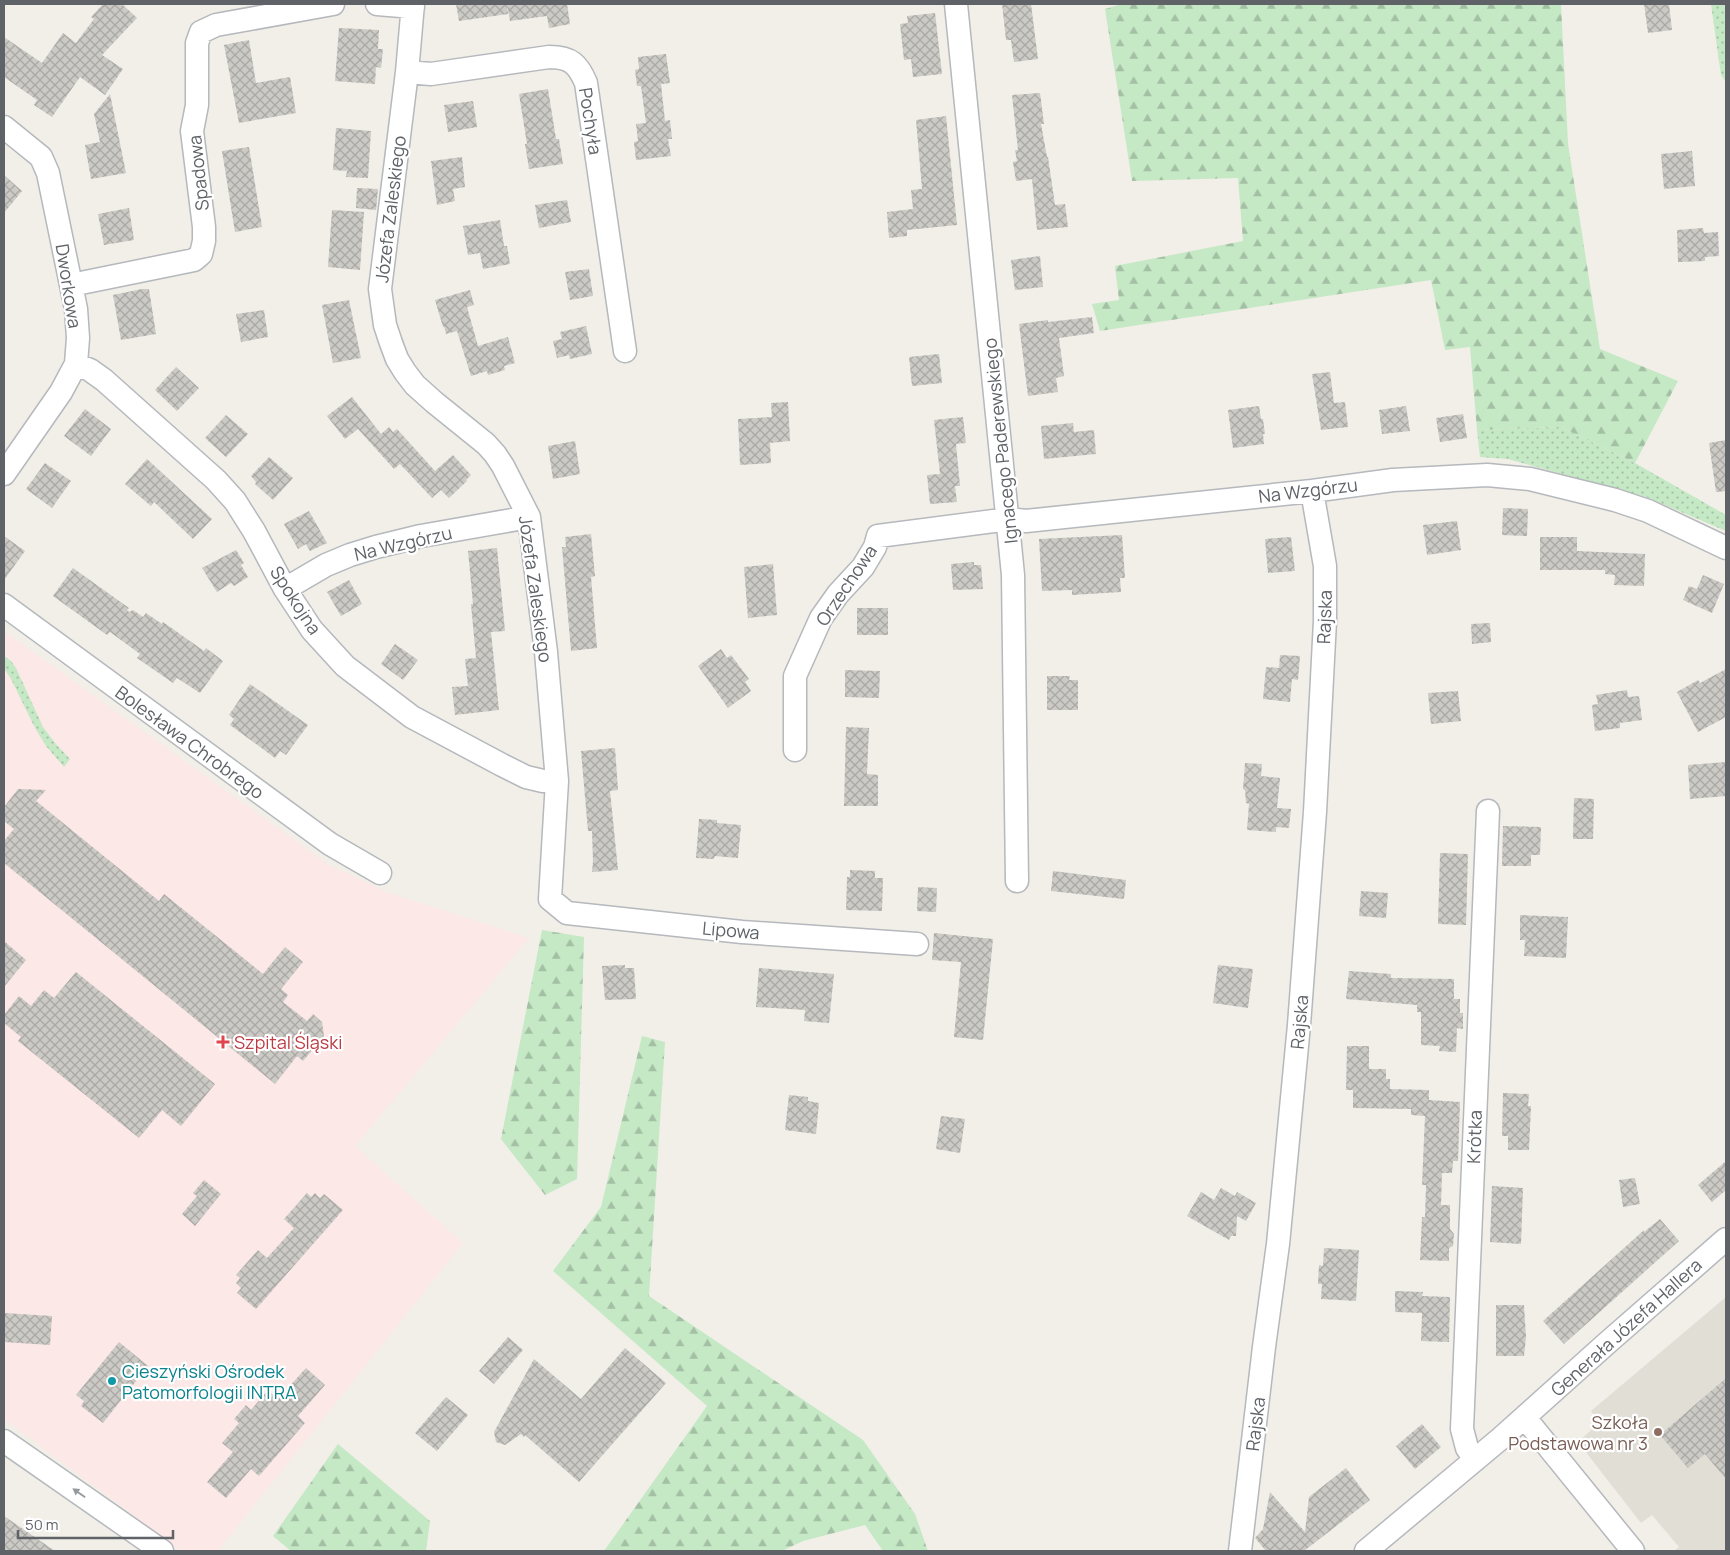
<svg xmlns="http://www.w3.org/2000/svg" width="1730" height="1555" font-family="Manrope,sans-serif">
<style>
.education{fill:#e1ded6}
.medical{fill:#fce8e6}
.grass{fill:url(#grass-dots)}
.forest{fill:url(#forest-firs)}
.building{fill:url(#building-cross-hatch)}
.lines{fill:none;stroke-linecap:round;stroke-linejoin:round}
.minor-casing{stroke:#b5b8bc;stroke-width:25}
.minor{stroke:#fff;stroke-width:22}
.oneway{fill:#979a9d}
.health-dot{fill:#e0444e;stroke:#fff;stroke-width:2}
.culture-dot{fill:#0f9aa8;stroke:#fff;stroke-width:2}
.education-dot{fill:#8d6e63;stroke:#fff;stroke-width:2}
.labels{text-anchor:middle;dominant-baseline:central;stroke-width:4.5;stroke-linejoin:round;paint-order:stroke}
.street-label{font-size:18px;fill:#5f6368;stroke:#fff}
.health-label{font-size:18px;fill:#be3a42;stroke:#fff;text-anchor:start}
.culture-label{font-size:18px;fill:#0d838f;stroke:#fff;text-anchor:start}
.education-label{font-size:18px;fill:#785e54;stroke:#fff;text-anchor:end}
</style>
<defs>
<pattern id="grass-dots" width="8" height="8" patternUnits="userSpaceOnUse" patternTransform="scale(1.25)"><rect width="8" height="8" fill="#c5e8c5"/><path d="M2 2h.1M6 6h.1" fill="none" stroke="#a3c0a4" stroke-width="1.8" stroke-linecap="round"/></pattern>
<pattern id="forest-firs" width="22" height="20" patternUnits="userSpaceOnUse" patternTransform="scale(1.25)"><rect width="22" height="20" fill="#c5e8c5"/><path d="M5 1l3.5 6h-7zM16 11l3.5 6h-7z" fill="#a3c0a4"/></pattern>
<pattern id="building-cross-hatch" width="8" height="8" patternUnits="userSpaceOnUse" patternTransform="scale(1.25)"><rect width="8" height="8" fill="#cccac5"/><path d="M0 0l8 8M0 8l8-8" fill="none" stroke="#a9a8a4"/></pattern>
</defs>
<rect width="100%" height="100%" fill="#f1efe8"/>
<path class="education" d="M1726,1297V1551H1674L1679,1547L1652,1515L1641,1523L1578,1442L1600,1422L1591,1411Z"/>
<path class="medical" d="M4,631L329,865L387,892L529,938L355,1146L463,1243L218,1551H181L4,1419Z"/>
<path class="grass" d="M1711,4H1726V82L1721,75Z
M1561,427L1635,463L1726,515V531L1646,497L1508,459L1480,457L1477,430Z
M4,656L11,661L16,668L43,727L55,743L70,759L64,767L46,746L34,726L11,679L4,668Z"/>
<path class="forest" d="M1122,4H1561L1568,144L1600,349L1678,381L1635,463L1561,427L1477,430L1470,347L1445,350L1431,280L1100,331L1092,304L1119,300L1115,266L1243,241L1238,178L1132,181L1105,9Z
M542,930L584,937L577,1179L545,1195L501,1139Z
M642,1036L665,1042L649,1296L863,1440L915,1514L928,1551H883L865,1525L803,1541L782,1551H604L707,1406L553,1271L601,1207Z
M338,1444L430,1521L426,1551H291L273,1536Z"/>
<path class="building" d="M103,4H122L137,18L102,55L123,69L105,95L80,77L52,117L34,105L37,100L4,77V37L42,63L63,33L76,43L94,19L91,17Z
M456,4H507L508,14L459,21Z
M507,4H567L570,24L549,28L547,16L510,21Z
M1002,4H1031L1038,59L1014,62L1011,40H1006Z
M1644,4H1669L1672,30L1648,33Z
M935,13L942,74L913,77L911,59L904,60L900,24L908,23L907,16Z
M339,28L379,30L378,49H383L381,68L376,67L375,84L335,81Z
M249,40L256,83L290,77L296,113L239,123L224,45Z
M666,54L670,83L661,84L665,121L670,120L672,139H668L671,156L636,160L634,142L638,141L636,124L646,123L641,86H637L635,70L639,69L638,57Z
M548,89L556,139H559L563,164L529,169L525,144H527L519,94Z
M1040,93L1044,124H1041L1047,157H1048L1055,205L1065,204L1068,227L1037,230L1032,179L1016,181L1013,162L1017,161L1015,150H1018L1012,95Z
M110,94L126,173L91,179L85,145L100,142L94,114Z
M473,101L477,127L448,132L444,105Z
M946,116L957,225L907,230V236L889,238L887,212L913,209L911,190L922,189L916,120Z
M336,128L371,131L368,178L346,177L347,171L333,170Z
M249,147L262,227L235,232L222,151Z
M1692,151L1695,186L1664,189L1661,154Z
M462,157L465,187L453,189L455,201L437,205L431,161Z
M4,175L22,191L4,213Z
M357,188L378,189L376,210L356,208Z
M567,200L571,222L539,228L535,205Z
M129,208L134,240L104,245L98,214Z
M332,210L364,212L360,270L328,267Z
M500,220L504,246H507L510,264L483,269L480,253L468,255L463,226Z
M1703,228L1704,233L1718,232L1719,256L1705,257V261L1678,262L1677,230Z
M1040,256L1043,287L1015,290L1011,260Z
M589,269L593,296L570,300L565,272Z
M142,289H149L156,334L121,340L113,295Z
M470,290L474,305L467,307L478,346L508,337L515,363L504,366L505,370L488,375L487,371L471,376L457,331L446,334L444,326L443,327L435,300Z
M349,300L361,358L333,363L322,305Z
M264,310L268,337L241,342L236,314Z
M1092,317L1094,333L1059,338L1064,376L1056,378L1058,392L1028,396L1019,324L1048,320V322Z
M586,326L592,354L570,359L569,355L557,358L553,341L562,339L560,332Z
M939,354L942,383L912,386L909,357Z
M176,367L199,388L177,411L155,390Z
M1330,372L1334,403L1345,402L1348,427L1321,430L1312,374Z
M352,397L381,434L389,427L393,432L397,429L435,471L453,455L471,475L466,480L467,481L449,498L441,490L432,498L400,464L394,469L358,429L345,439L327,416Z
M788,402L790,441L770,443L771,463L740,465L738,419L772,417L771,403Z
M1259,406L1261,419H1263L1265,434H1263L1264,444L1233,448L1228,410Z
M1406,406L1410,431L1382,434L1379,410Z
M85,409L111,429L91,456L64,436Z
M1463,414L1467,438L1440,442L1436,418Z
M226,415L248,434L226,457L205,438Z
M963,417L966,443L956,444L960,486H955L957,502L930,504L927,475L940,474L934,420Z
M1073,423L1074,432L1094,430L1096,454L1044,459L1041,426Z
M1726,440V491L1716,492L1709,443Z
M575,441L580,474L553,479L548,446Z
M269,457L293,478L273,500L255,484L256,482L251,476Z
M147,459L212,519L193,539L154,502L151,506L125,484Z
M45,463L71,481L52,508L26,489Z
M1503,508L1528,509L1527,536L1502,535Z
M309,511L327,543L310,551L306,544L298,549L284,524Z
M1457,521L1461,550L1427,555L1423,525Z
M591,534L595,576L591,577L597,648L571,651L562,547H566L565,537Z
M1122,535L1125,578H1120L1121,592L1072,595V590L1042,591L1039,539Z
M4,536L25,551L4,580Z
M1291,537L1295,571L1268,573L1265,539Z
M1540,537H1577V551L1645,554L1644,586L1614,585L1615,575L1605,574V570H1540Z
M497,548L505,631L491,632L499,710L455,715L452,687L468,686L465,659L476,658L471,604H473L468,551Z
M236,550L244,563L241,565L248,577L234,586L231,583L217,592L202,568Z
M974,562V565H981L983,589L953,590L951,564Z
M773,564L777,615L748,618L744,567Z
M73,568L129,608L127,610L129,612L133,610L143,617L146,613L162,624L163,622L204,651L206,648L223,661L200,693L177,678L173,683L137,658L140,654L110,632L107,635L53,596Z
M1703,575L1724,584L1712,613L1683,600L1689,586L1697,589Z
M349,580L362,604L341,616L327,592Z
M857,608H888V635H857Z
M1490,623L1491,642L1472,644L1471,624Z
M395,644L418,660L403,680L381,664Z
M721,649L727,658L731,655L749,679L745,682L751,691L728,708L698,666Z
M1280,655L1300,656L1298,680L1292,679L1290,702L1263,699L1266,667L1279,668Z
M1726,669V717L1698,732L1677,692L1698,680L1700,683Z
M845,670L880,671L879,698L845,697Z
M1047,676H1070L1069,680H1078V710H1047Z
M250,684L308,725L286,755L280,751L275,758L230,725L234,719L229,715Z
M1627,690L1628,697L1639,696L1642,720L1620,723V728L1595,731L1592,705L1598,704L1596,695Z
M1458,691L1461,721L1431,724L1428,693Z
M846,727L869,728L867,774L878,775V806H844Z
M615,748L618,790L610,791L618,870L592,872L593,861L592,831H588L581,751Z
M1726,762V796L1690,799L1688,765Z
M1245,763L1262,764L1261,776L1280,778L1277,808L1291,809L1289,828L1276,827V832L1247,830L1249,804L1246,803L1245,790L1243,789Z
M18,789L46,790L36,801L159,901L164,894L263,974L285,947L303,962L281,989L288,995L283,1002L307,1021L313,1014L322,1022L324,1036L303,1061L297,1056L275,1084L4,863V841L14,829L4,821V807Z
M1574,798L1594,799L1593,839H1573Z
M699,819L717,820V823L741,825L738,858L715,856L714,859L696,858Z
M1503,826L1541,827L1540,855H1531V866H1502Z
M1440,853L1468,854L1466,925L1438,924Z
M850,870L875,871V878H883L882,911L846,910L847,877H850Z
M1053,871L1126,880L1124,899L1051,891Z
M918,887L937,888L936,912L917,911Z
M1361,891L1388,893L1386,918L1359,916Z
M1520,915L1568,917L1566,958L1524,956L1525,940H1520Z
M934,933L993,939L983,1040L954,1037L961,962L932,960Z
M4,941L26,960L4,987Z
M625,965V968H634L636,999L605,1000L602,966Z
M1218,965L1253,969L1248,1008L1213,1003Z
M759,968L834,974L829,1023L804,1021L805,1010L756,1007Z
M1349,971L1391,974V978L1454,979V999H1460V1013H1463V1029L1457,1028L1456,1052L1439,1051L1440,1046L1421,1045V1012H1417V1005L1346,999Z
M76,972L215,1084L181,1126L162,1110L139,1138L18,1041L21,1037L4,1023V1015L19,996L31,1006L44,990L54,998Z
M1347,1046H1369V1069H1386V1079H1390V1089L1429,1090V1100L1460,1102L1458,1161H1453L1452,1173H1442L1441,1205H1450V1229L1454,1234L1453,1246L1449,1248V1261L1420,1260L1422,1217H1425L1426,1185H1422L1425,1116L1411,1115V1109L1353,1108V1090H1346Z
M1503,1093L1529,1094L1528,1106H1531L1529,1150H1508V1136H1502Z
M789,1095L808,1097V1101L819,1103L816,1134L785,1130Z
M941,1116L965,1119L960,1153L936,1149Z
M1726,1161V1190L1712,1202L1698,1185Z
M1635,1178L1640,1204L1623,1207L1619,1180Z
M204,1180L221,1194L195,1226L182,1214L197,1196L193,1193Z
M1492,1186L1523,1188L1521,1244L1490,1242Z
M1221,1188L1235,1196L1237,1192L1256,1203L1246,1221L1237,1216L1236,1236H1231L1229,1240L1187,1216L1201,1192L1214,1200Z
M307,1193L311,1197L315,1193L320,1198L324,1194L343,1210L256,1309L237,1293L241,1288L236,1283L240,1278L236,1275L258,1250L267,1258L294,1228L284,1219Z
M1660,1219L1679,1241L1564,1344L1543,1321L1644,1230V1232Z
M1324,1248L1359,1250L1356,1301L1321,1299L1322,1284H1318L1319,1265L1323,1266Z
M1395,1291L1423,1292L1422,1296L1450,1297L1449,1342L1421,1341L1422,1313L1395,1312Z
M1496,1305H1524L1526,1337L1524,1356H1496Z
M4,1313L52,1316L50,1345L4,1342Z
M508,1337L523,1350L494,1384L479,1371Z
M119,1342L148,1366L103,1423L81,1406L84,1401L76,1395Z
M625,1348L666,1383L579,1482L525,1435L524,1437L521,1434L505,1445L496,1442L494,1432L534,1359L581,1399Z
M306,1368L325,1385L298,1416L305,1423L259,1476L251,1469L226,1498L207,1482L233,1452L222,1443L239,1423L234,1419L246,1405L251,1410L268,1390L278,1399Z
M1726,1378V1479L1705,1454L1688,1468L1660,1435Z
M446,1397L468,1415L437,1451L415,1433Z
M1422,1424L1441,1447L1415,1469L1396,1446Z
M1346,1468L1370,1500L1304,1551H1266L1255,1538L1263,1529L1270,1492L1305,1532L1309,1497Z
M4,1516L55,1551H4Z"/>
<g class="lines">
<g class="minor-casing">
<path id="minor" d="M377,4L413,7
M413,4L407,72L380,289L385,325L391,343L397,359L405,372L415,385L434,402L486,444L495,454L503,466L529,517L546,652L557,781L550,899L567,913L742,932L917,944
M956,4L1013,575L1017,881
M407,72L431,74L549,57C571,57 578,64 586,83L625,351
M4,127L41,157L48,173L76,309L78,338L76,364L61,392L4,474
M71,285L194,260L201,254L204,241V227L192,131L197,105V43L201,32L216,25L333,4
M76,364L90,370L104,380L216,480L235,501L254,531L285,589L312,630L345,666L412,717L502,765L526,777L543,781H557
M285,589L326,565L350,555L376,547L421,536L529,517
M4,605L330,844L380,873
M795,750V676L821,618L838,594L863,567L875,547L878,536L1009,519L1026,521L1312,491L1393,480L1487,475L1530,479L1615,500L1648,511L1726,548
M1525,1418L1633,1551
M4,1441L162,1551
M1475,1460L1467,1448L1462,1429L1488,811
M1240,1551L1264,1347L1278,1244L1299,1025L1315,812L1325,621V566L1312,491
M1366,1551L1500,1439L1606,1344L1726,1239"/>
</g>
<use href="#minor" class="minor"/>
</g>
<defs><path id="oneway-solid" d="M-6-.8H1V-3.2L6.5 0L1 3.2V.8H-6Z" transform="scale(1.25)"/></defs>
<use class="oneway" href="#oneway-solid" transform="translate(79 1493) rotate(-145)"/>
<path class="health-dot" d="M220.5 1034.5h5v5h5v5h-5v5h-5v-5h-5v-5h5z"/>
<circle class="culture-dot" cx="112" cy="1381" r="5"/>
<circle class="education-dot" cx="1658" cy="1432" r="5"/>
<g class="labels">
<g class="street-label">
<text transform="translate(591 121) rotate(81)">Pochyła</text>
<text transform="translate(198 173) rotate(-96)">Spadowa</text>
<text transform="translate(390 209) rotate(-83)">Józefa Zaleskiego</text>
<text transform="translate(69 286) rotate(81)">Dworkowa</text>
<text transform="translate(1000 441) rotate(-96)">Ignacego Paderewskiego</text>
<text transform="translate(1308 490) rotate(-7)">Na Wzgórzu</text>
<text transform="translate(403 543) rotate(-13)">Na Wzgórzu</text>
<text transform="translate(846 585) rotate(-56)">Orzechowa</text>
<text transform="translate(536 589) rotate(82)">Józefa Zaleskiego</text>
<text transform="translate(296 600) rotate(57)">Spokojna</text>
<text transform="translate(1324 617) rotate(-88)">Rajska</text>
<text transform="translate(190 742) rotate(36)">Bolesława Chrobrego</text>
<text transform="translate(731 930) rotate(5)">Lipowa</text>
<text transform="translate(1299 1022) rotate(-85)">Rajska</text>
<text transform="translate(1474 1137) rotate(-88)">Krótka</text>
<text transform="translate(1626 1327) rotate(-42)">Generała Józefa Hallera</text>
<text transform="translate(1255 1424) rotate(-83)">Rajska</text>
</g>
<g class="health-label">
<text x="234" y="1042">Szpital Śląski</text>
</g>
<g class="culture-label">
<text x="122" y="1371">Cieszyński Ośrodek<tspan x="122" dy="21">Patomorfologii INTRA</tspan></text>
</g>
<g class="education-label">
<text x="1648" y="1422">Szkoła<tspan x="1648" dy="21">Podstawowa nr 3</tspan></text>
</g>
</g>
<rect width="1730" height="1555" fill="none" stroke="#5f6368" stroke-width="10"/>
<path d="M18 1530v8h155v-8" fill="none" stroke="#5f6368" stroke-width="2.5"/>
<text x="25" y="1530" font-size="15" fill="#5f6368" stroke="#ffffff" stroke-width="4" paint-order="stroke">50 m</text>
</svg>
